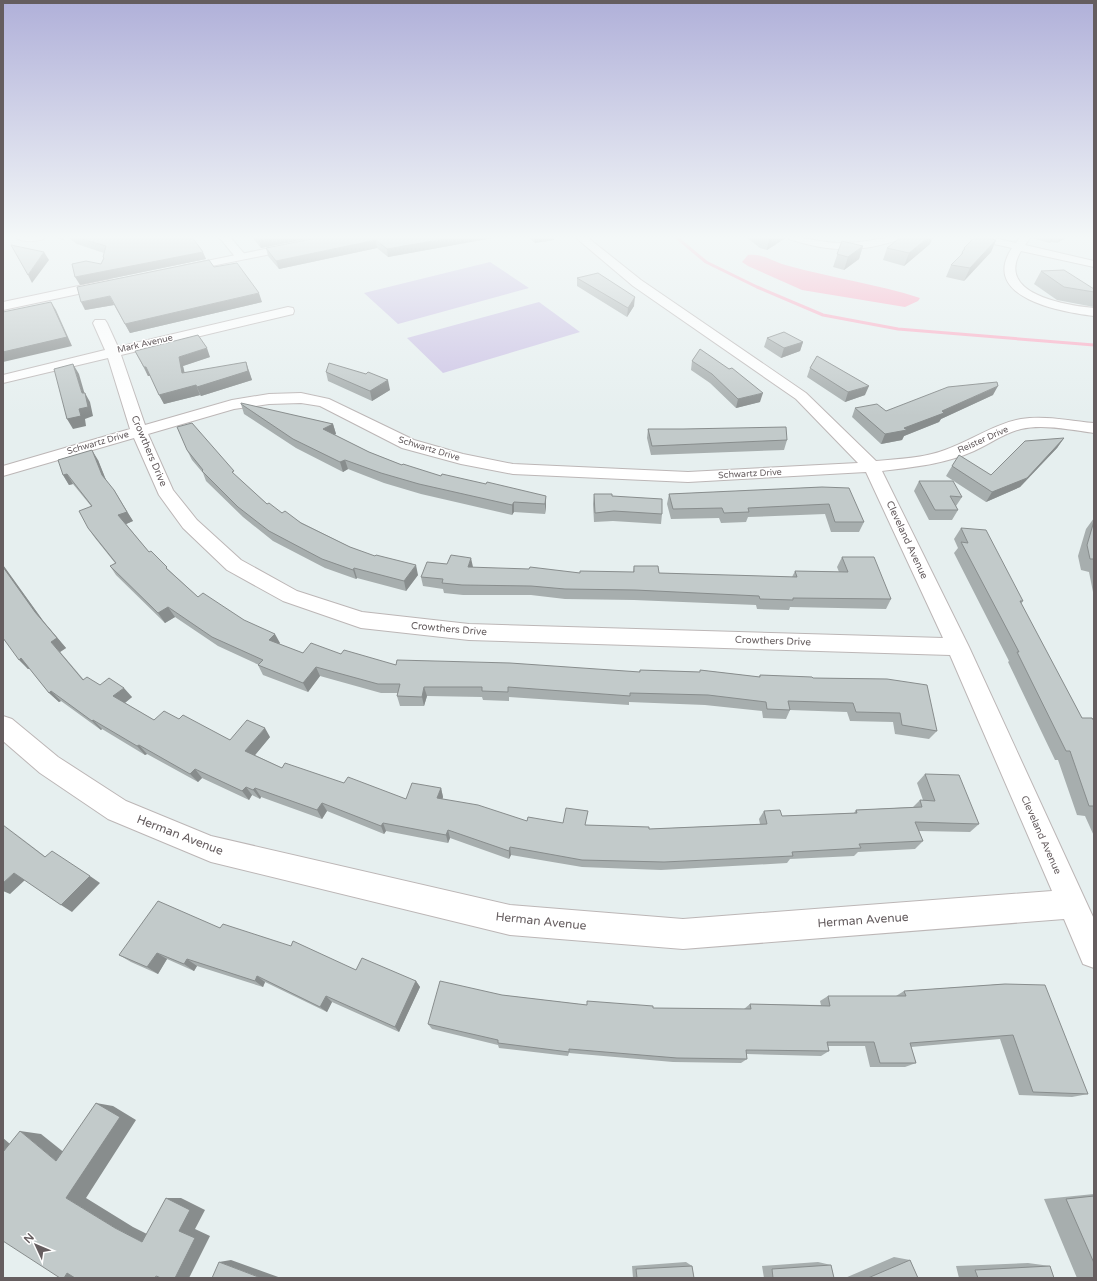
<svg xmlns="http://www.w3.org/2000/svg" width="1097" height="1281" font-family="'Varela Round',sans-serif">
<style>
.green{fill:#ccc3e5}
.water{fill:#fca9c2}
.lines{fill:none;stroke-linecap:round;stroke-linejoin:round}
.stream{stroke:#fca9c2;stroke-width:3}
.street-casing{stroke:#bcb6b6;stroke-width:2}
.secondary-casing{stroke:#bcb4b6;stroke-width:2}
.street{fill:#fff;fill-rule:evenodd}
.secondary{fill:#fff;fill-rule:evenodd}
.wall{fill:#a7aeae}
.shaded-wall{fill:#888d8d}
.building{fill:#c2caca;stroke:#888d8d}
.labels{text-anchor:middle;dominant-baseline:central;stroke-width:3;stroke-linejoin:round;paint-order:stroke}
.far-street-label{font-size:9px;fill:#655d5f;stroke:#fff}
.street-label{font-size:10px;fill:#655d5f;stroke:#fff}
.near-street-label{font-size:12px;fill:#655d5f;stroke:#fff}
</style>
<rect width="100%" height="100%" fill="#e6efef"/>
<path class="green" d="M490,262L529,288L398,324L364,293Z
M539,302L580,332L443,373L407,338Z"/>
<path class="water" d="M748,255C763,253 775,263 789,266C832,278 877,284 920,298L918,301L905,307L802,290L748,266L742,262Z"/>
<g class="lines">
<path class="stream" d="M676,237L706,262L757,287L823,315L898,329L1094,345"/>
<g class="street-casing">
<path id="street" d="M16,237H46C42,242 20,243 16,237Z
M219,237H230L247,257L245,259H237Z
M575,237H587L641,280L806,393L876,461C899,459 924,458 945,450C971,441 994,424 1021,419C1045,415 1070,421 1094,423V433C1071,430 1044,424 1021,429C1004,433 990,444 974,451C945,464 914,467 882,471L969,647L1094,919V968L1083,964L1064,919L683,949L510,935L211,862L108,819L40,773L3,741V716L12,719L58,757L126,801L211,836L510,905L683,919L1052,891L950,655L469,640L361,628L283,601L227,570L183,528L159,495L134,438L3,476V466L130,429L108,358L3,383V375L105,350L93,323L95,320H105L107,323L118,347L288,307L293,308L294,311L293,314L121,355L145,425L232,400L269,394L301,393L329,399L414,440L463,454L513,464L688,472L858,463L796,399L633,286ZM301,403L320,406L402,448L461,464L513,474L688,482L866,472L943,638L469,624L362,612L297,591L241,560L197,520L173,490L148,434L234,409L269,404Z
M788,237C805,237 822,243 840,243C861,244 881,237 901,237L900,239C862,253 827,252 789,239Z
M971,237H990L1016,243L1020,237H1031L1025,245L1094,261V267L1021,251C995,294 1065,305 1094,308V316C1062,312 979,298 1012,248L972,239Z"/>
</g>
<g class="secondary-casing">
<path id="secondary" d="M324,237H345L340,240L182,272L176,269L182,266Z
M107,280L111,281L113,284L111,287L3,310V302Z"/>
</g>
<use href="#street" class="street"/>
<use href="#secondary" class="secondary"/>
</g>
<path class="wall" d="M55,237H65L63,240Z
M67,237H192L206,259L80,285L101,264L103,259V257L104,253L77,244Z
M252,237H317L261,248Z
M322,237H498L388,257L377,248L279,269L268,256L266,248Z
M528,237H554V240L535,243Z
M746,237H787L767,250L760,248Z
M901,237H933L930,244L904,266L883,260L887,248Z
M1032,237H1067L1057,243L1051,242L1049,243L1032,238Z
M996,240L991,252L964,281L946,277L951,265L960,256L964,248Z
M842,241L863,246L859,259L844,270L833,267Z
M209,260L214,267L262,302L130,333L114,305L85,310Z
M1041,271L1094,289V307L1057,300L1034,284Z
M577,278L634,306L627,317L577,286Z
M767,338L803,342L800,351L781,358L764,347Z
M135,351L210,357L183,366L184,372L249,371L252,380L201,396L200,395L164,404L150,376H148Z
M692,361L760,402L736,408L710,383L691,370Z
M810,368L865,395L845,402L807,377Z
M326,372L390,390L372,401L328,381Z
M993,395L941,419L939,422L904,436L902,440L881,444L852,417L855,408L886,411Z
M241,404L333,424L336,434L334,435L369,452L402,465L441,476L546,496V506L545,514L514,512L512,515L421,494L384,483L348,469L343,472L296,448L244,414Z
M648,429L787,440L784,450L651,455L647,438Z
M1064,438L1057,448L1020,487L986,502L946,476L952,466L991,475Z
M187,450L235,475L267,504L282,513L350,547L418,575L406,591L357,578L356,579L325,568L273,541L243,517L206,481L203,473L192,460Z
M98,460L106,480L133,521L126,524L149,552L171,572L198,597L280,643L279,644L303,653L341,654L396,665L639,672L640,670L700,672V670L759,677L760,675L813,678L887,679L937,731L929,739L895,734L893,722L850,721L847,712L790,710L786,719L763,718L762,711L705,705L629,702V705L509,697V701L483,700L482,697L427,696L424,706H400L397,696L398,693H381L320,676L308,692L263,675L258,665H259L218,646L175,617L165,623L116,575L110,566L115,563L95,538L88,528L91,506L73,484L69,485L63,475Z
M919,481L962,497L956,506L958,510L952,520H929L914,491Z
M822,487L864,522L859,532H831L825,514L748,517L746,522L721,523L719,518L671,519L667,504L669,494Z
M594,494L612,496L662,514L661,524L613,521L594,522L593,504Z
M1094,518V597L1089,572L1081,570L1078,556L1086,529Z
M961,528L1023,601L1021,604L1082,718L1094,721V836L1085,816L1077,815L1058,760H1055L1008,662L1009,661L954,553L958,548L954,539Z
M842,557L891,599L886,609L790,607L789,610L757,609L756,605L634,600L565,599L531,595H463L444,593L443,589L423,586L421,577L473,568L580,573L633,572L634,566L659,573L792,577L795,571L839,572L837,567Z
M3,565L44,622L66,648L60,652L83,679L132,697L125,703L154,720L179,719L230,740L270,737L255,755L282,768L406,799L441,788L443,797L442,799L527,821L649,829L760,824L759,819L764,811L782,816L854,813L856,810L913,807L920,800H923L917,783L925,774L979,824L970,832L919,831L923,841L915,849L858,852L854,856L790,859L787,863L661,870L582,867L511,855L509,859L450,838L448,843L386,831L384,834L327,811L322,819L261,797L260,799L252,795L249,800L202,778L198,782L147,754L145,755L102,729L101,730L61,701L59,702L49,693L30,669H28L3,638Z
M220,928L356,970L416,981L420,987L399,1032L332,1002L327,1012L265,982L263,987L197,966L194,971L167,959L158,974L131,962L119,955Z
M1005,984L1088,1094L1072,1097L1019,1095L1000,1039L911,1047L916,1063L905,1067H870L865,1046H828L829,1051L821,1056L747,1054V1059L741,1063L673,1062L569,1053L568,1056L499,1048L498,1045L432,1029L428,1024L502,995L587,1005V1001L653,1008L744,1009L750,1004L821,1005L820,1001L828,996H896L904,991Z
M1094,1194V1278H1077L1044,1199Z
M894,1257L910,1260L918,1278H845Z
M686,1262L692,1266L694,1278H633L632,1266Z
M818,1262L831,1265L834,1278H764L762,1266Z
M1028,1263L1050,1266L1054,1278H959L956,1266Z"/>
<path class="shaded-wall" d="M275,237H317L261,248L259,240Z
M455,237H498L388,257L387,249Z
M535,237H554V240L535,243Z
M772,237H787L767,250L769,238Z
M929,237H933L930,244L904,266L909,253Z
M1052,237H1054L1051,242L1049,243Z
M1060,237H1067L1057,243Z
M376,240L377,248L279,269L276,261Z
M996,240L991,252L964,281L970,268Z
M863,246L859,259L844,270L848,257Z
M44,252L49,260L32,283L28,275Z
M203,252L206,259L80,285L75,277Z
M259,293L262,302L130,333L125,324Z
M110,296L114,305L85,310L81,302Z
M635,297L634,306L627,317L628,308Z
M51,302L56,310L72,346L3,362V352Z
M803,342L800,351L781,358L784,348Z
M207,348L210,357L183,366L187,382L182,373L179,357Z
M246,362L252,380L201,396L197,387Z
M73,364L79,374L85,395V393L90,402L93,416L85,419L86,426L73,429L67,419L79,409L82,393Z
M144,367H146L150,376H148Z
M388,380L390,390L372,401L370,391Z
M196,385L200,395L164,404L159,395Z
M869,386L865,395L845,402L848,392Z
M998,386L993,395L941,419L939,422L904,436L902,440L881,444L885,434L904,428Z
M763,393L760,402L736,408L738,399Z
M333,424L336,434L326,439L323,429Z
M1064,438L1057,448L1020,487L986,502L992,492Z
M92,450L98,460L108,485L102,475Z
M345,460L348,469L343,472L340,462Z
M67,474L73,484L69,485L63,475Z
M114,490L133,521L124,525L118,515Z
M546,496V506L545,514V504Z
M514,502V512L512,515V505Z
M471,558L473,567H468Z
M3,565L44,622L66,648L60,652L92,689L51,642L35,612L3,567Z
M416,565L418,575L406,591L404,581Z
M354,568L357,578L356,579L353,570Z
M168,607L175,617L165,623L158,613Z
M275,634L280,643L274,649L269,640Z
M21,658L31,668L28,669L19,660Z
M316,667L320,676L308,692L303,683Z
M424,687L427,696L424,706L422,697Z
M124,688L132,697L121,706L113,696Z
M51,691L61,701L59,702L49,693Z
M93,720L102,729L101,730L92,721Z
M265,728L270,737L251,760L245,751Z
M139,745L147,754L145,755L137,746Z
M195,769L202,778L198,782L190,774Z
M246,787L252,795L249,800L242,791Z
M255,788L261,797L260,799L253,790Z
M441,788L443,797L440,807L437,798Z
M322,803L327,811L322,819L317,810Z
M383,823L386,831L384,834L381,826Z
M3,824L12,831L56,865L45,857Z
M448,830L450,838L448,843L446,835Z
M510,847L511,855L509,859V851Z
M14,873L25,880L10,894L3,891V883Z
M90,876L100,883L72,912L61,905Z
M157,953L167,959L158,974L147,967Z
M187,959L197,966L194,971L184,964Z
M257,976L265,982L263,987L255,981Z
M416,981L420,987L399,1032L395,1027Z
M326,996L332,1002L327,1012L320,1007Z
M96,1103L113,1106L136,1120L86,1198L133,1227L159,1240L142,1242L115,1228L66,1198Z
M20,1131L41,1134L76,1162L56,1161Z
M3,1138L23,1155L3,1154Z
M166,1198H181L205,1210L195,1229L210,1236L189,1278H175L179,1231Z
M231,1260L281,1278H261L219,1262Z
M67,1273L84,1276L75,1278H64Z"/>
<path class="building" d="M75,237H192L203,252L75,277L72,264L86,261L101,264L104,258L103,257L106,246Z
M256,237H275L259,240Z
M322,237H455L387,249L376,240L276,261L266,248Z
M764,237H772L769,238Z
M901,237H929L909,253L887,248Z
M975,237H982L996,240L970,268L951,265L963,253L962,252L965,249L964,248Z
M842,241L863,246L848,257L837,254Z
M11,245L44,252L28,275Z
M209,260L214,267L237,263L259,293L125,324L110,296L81,302L77,287Z
M1064,270L1094,289V292L1064,287L1041,271Z
M598,273L635,297L628,308L577,278Z
M51,302L67,337L3,352V312Z
M784,332L803,342L784,348L767,338Z
M198,335L207,348L179,357L182,373L246,362L248,371L197,387L196,385L159,395L146,367H144L135,351Z
M700,349L729,369L732,368L763,393L738,399L712,374L692,361Z
M817,356L869,386L848,392L810,368Z
M329,363L366,374L368,372L388,380L370,391L326,372Z
M73,364L82,393H85L88,407L79,409L81,416L67,419L54,369Z
M997,382L998,386L942,411L944,413L904,428L907,430L885,434L855,408L877,404L886,411L948,387Z
M241,403L333,424L323,429L369,452L402,465L403,464L441,476L442,474L486,484L487,482L546,496L545,504L514,502L512,505L419,484L381,473L345,460L340,462L293,439L241,404Z
M192,423L234,471L232,472L267,504L269,503L282,513L285,511L301,523L350,547L375,556L376,555L416,565L404,581L354,568L353,570L322,559L269,531L238,507L202,471L203,470L187,450L177,427Z
M786,427L787,440L652,446L648,429H683Z
M1064,438L1027,478L992,492L952,466L959,455L991,475L1025,441Z
M92,450L102,475L114,490L127,512L118,515L149,552L151,551L167,567L166,568L198,597L203,593L244,620L275,634L269,640L303,653L311,643L341,654L344,650L396,665L397,660L510,663L640,672V670L700,672V670L760,677V675L812,677L813,678L887,679L927,685L937,731L902,725L900,713L856,712L853,703L788,701L790,710L767,709L766,702L708,695L630,693V696L508,687V692L482,691V687H424L422,697L397,696L400,684H378L316,667L303,683L258,665L263,660L212,637L168,607L158,613L110,566L116,563L88,528L79,511L92,506L67,474L63,475L58,460Z
M919,481H953L962,497L950,496L958,510H935Z
M822,487L849,488L864,522H835L829,504L748,508L749,512L724,513L722,508L673,509L669,494Z
M594,494H612V496L662,499V514L614,511L595,513Z
M1094,521V559H1090L1087,545Z
M961,528L986,530L1023,601H1020L1082,718H1092L1094,721V806H1089L1070,751H1066L1017,652H1019L961,542L968,543Z
M451,555L471,558L468,567L529,569L530,567L580,573V571L634,572V566H658L659,573L797,577L795,571L848,572L842,557H874L891,599L793,598V600L760,599L759,596L635,590L565,589L531,586L462,585L442,583L443,579L421,577L427,562L447,564Z
M3,567L35,612L57,638L51,642L83,680L87,677L100,685L109,678L124,688L113,696L154,720L164,711L179,719L183,715L230,740L247,720L265,728L245,751L282,768L285,763L344,783L348,777L406,799L412,783L441,788L437,798L478,805L527,821L528,817L563,823L566,808L588,811L585,825L649,827V829L767,824L764,811L780,810L782,816L857,813L856,810L922,807L920,800L935,801L925,774L959,775L979,824L915,822L923,841L859,844L861,848L792,852L793,856L664,862L582,860L510,847L509,851L448,830L446,835L383,823L381,826L322,803L317,810L255,788L253,790L246,787L242,791L195,769L190,774L139,745L137,746L93,720L92,721L51,691L49,693L21,658L19,660L3,638Z
M3,825L45,857L52,851L90,876L61,905L14,873L3,883Z
M158,901L220,928L223,924L291,946L293,941L356,970L362,958L416,981L395,1027L326,996L320,1007L257,976L255,981L187,959L184,964L157,953L147,967L119,955Z
M440,981L502,995L587,1005V1001L653,1006V1008L751,1009L750,1004L830,1006L828,996H906L904,991L1005,984L1045,985L1088,1094L1033,1092L1013,1035L910,1043L916,1063H880L874,1042H827L829,1051L746,1050L747,1059L677,1058L569,1049V1052L498,1043V1040L428,1024Z
M96,1103L120,1117L66,1198L115,1228L142,1242L166,1198L190,1210L179,1231L195,1238L175,1278H161L156,1276L155,1278H75L67,1273L64,1278H60L3,1241V1152L20,1131L56,1161Z
M1094,1196V1263L1066,1199Z
M910,1260L918,1278H868Z
M219,1262L261,1278H212Z
M831,1265L834,1278H773L772,1269Z
M692,1266L694,1278H637L636,1269Z
M1050,1266L1054,1278H978L975,1270Z"/>
<linearGradient id="sky" x2="0" y2="1"><stop stop-color="#b0b0d9"/><stop offset="0.57" stop-color="#f4f8f8"/><stop offset="1" stop-color="#f4f8f8" stop-opacity="0"/></linearGradient>
<rect width="1097" height="416" fill="url(#sky)"/>
<g class="labels">
<g class="far-street-label">
<text transform="translate(145 344) rotate(-13)">Mark Avenue</text>
<text transform="translate(983 440) rotate(-24)">Reister Drive</text>
<text transform="translate(98 443) rotate(-16)">Schwartz Drive</text>
<text transform="translate(429 449) rotate(17)">Schwartz Drive</text>
<text transform="translate(750 474) rotate(-3)">Schwartz Drive</text>
</g>
<g class="street-label">
<text transform="translate(149 451) rotate(67)">Crowthers Drive</text>
<text transform="translate(907 540) rotate(65)">Cleveland Avenue</text>
<text transform="translate(449 629) rotate(5)">Crowthers Drive</text>
<text transform="translate(773 641) rotate(2)">Crowthers Drive</text>
<text transform="translate(1041 835) rotate(66)">Cleveland Avenue</text>
</g>
<g class="near-street-label">
<text transform="translate(180 835) rotate(21)">Herman Avenue</text>
<text transform="translate(863 920) rotate(-4)">Herman Avenue</text>
<text transform="translate(541 921) rotate(6)">Herman Avenue</text>
</g>
</g>
<rect width="1097" height="1281" fill="none" stroke="#655d5f" stroke-width="8"/>
<g transform="translate(36 1245) rotate(314)" stroke="#ffffff" stroke-width="3" paint-order="stroke">
<path d="M0-3L7 15L0 10L-7 15Z" fill="#655d5f"/>
<text y="-6" font-size="11" font-weight="bold" text-anchor="middle" fill="#655d5f">N</text>
</g>
</svg>
